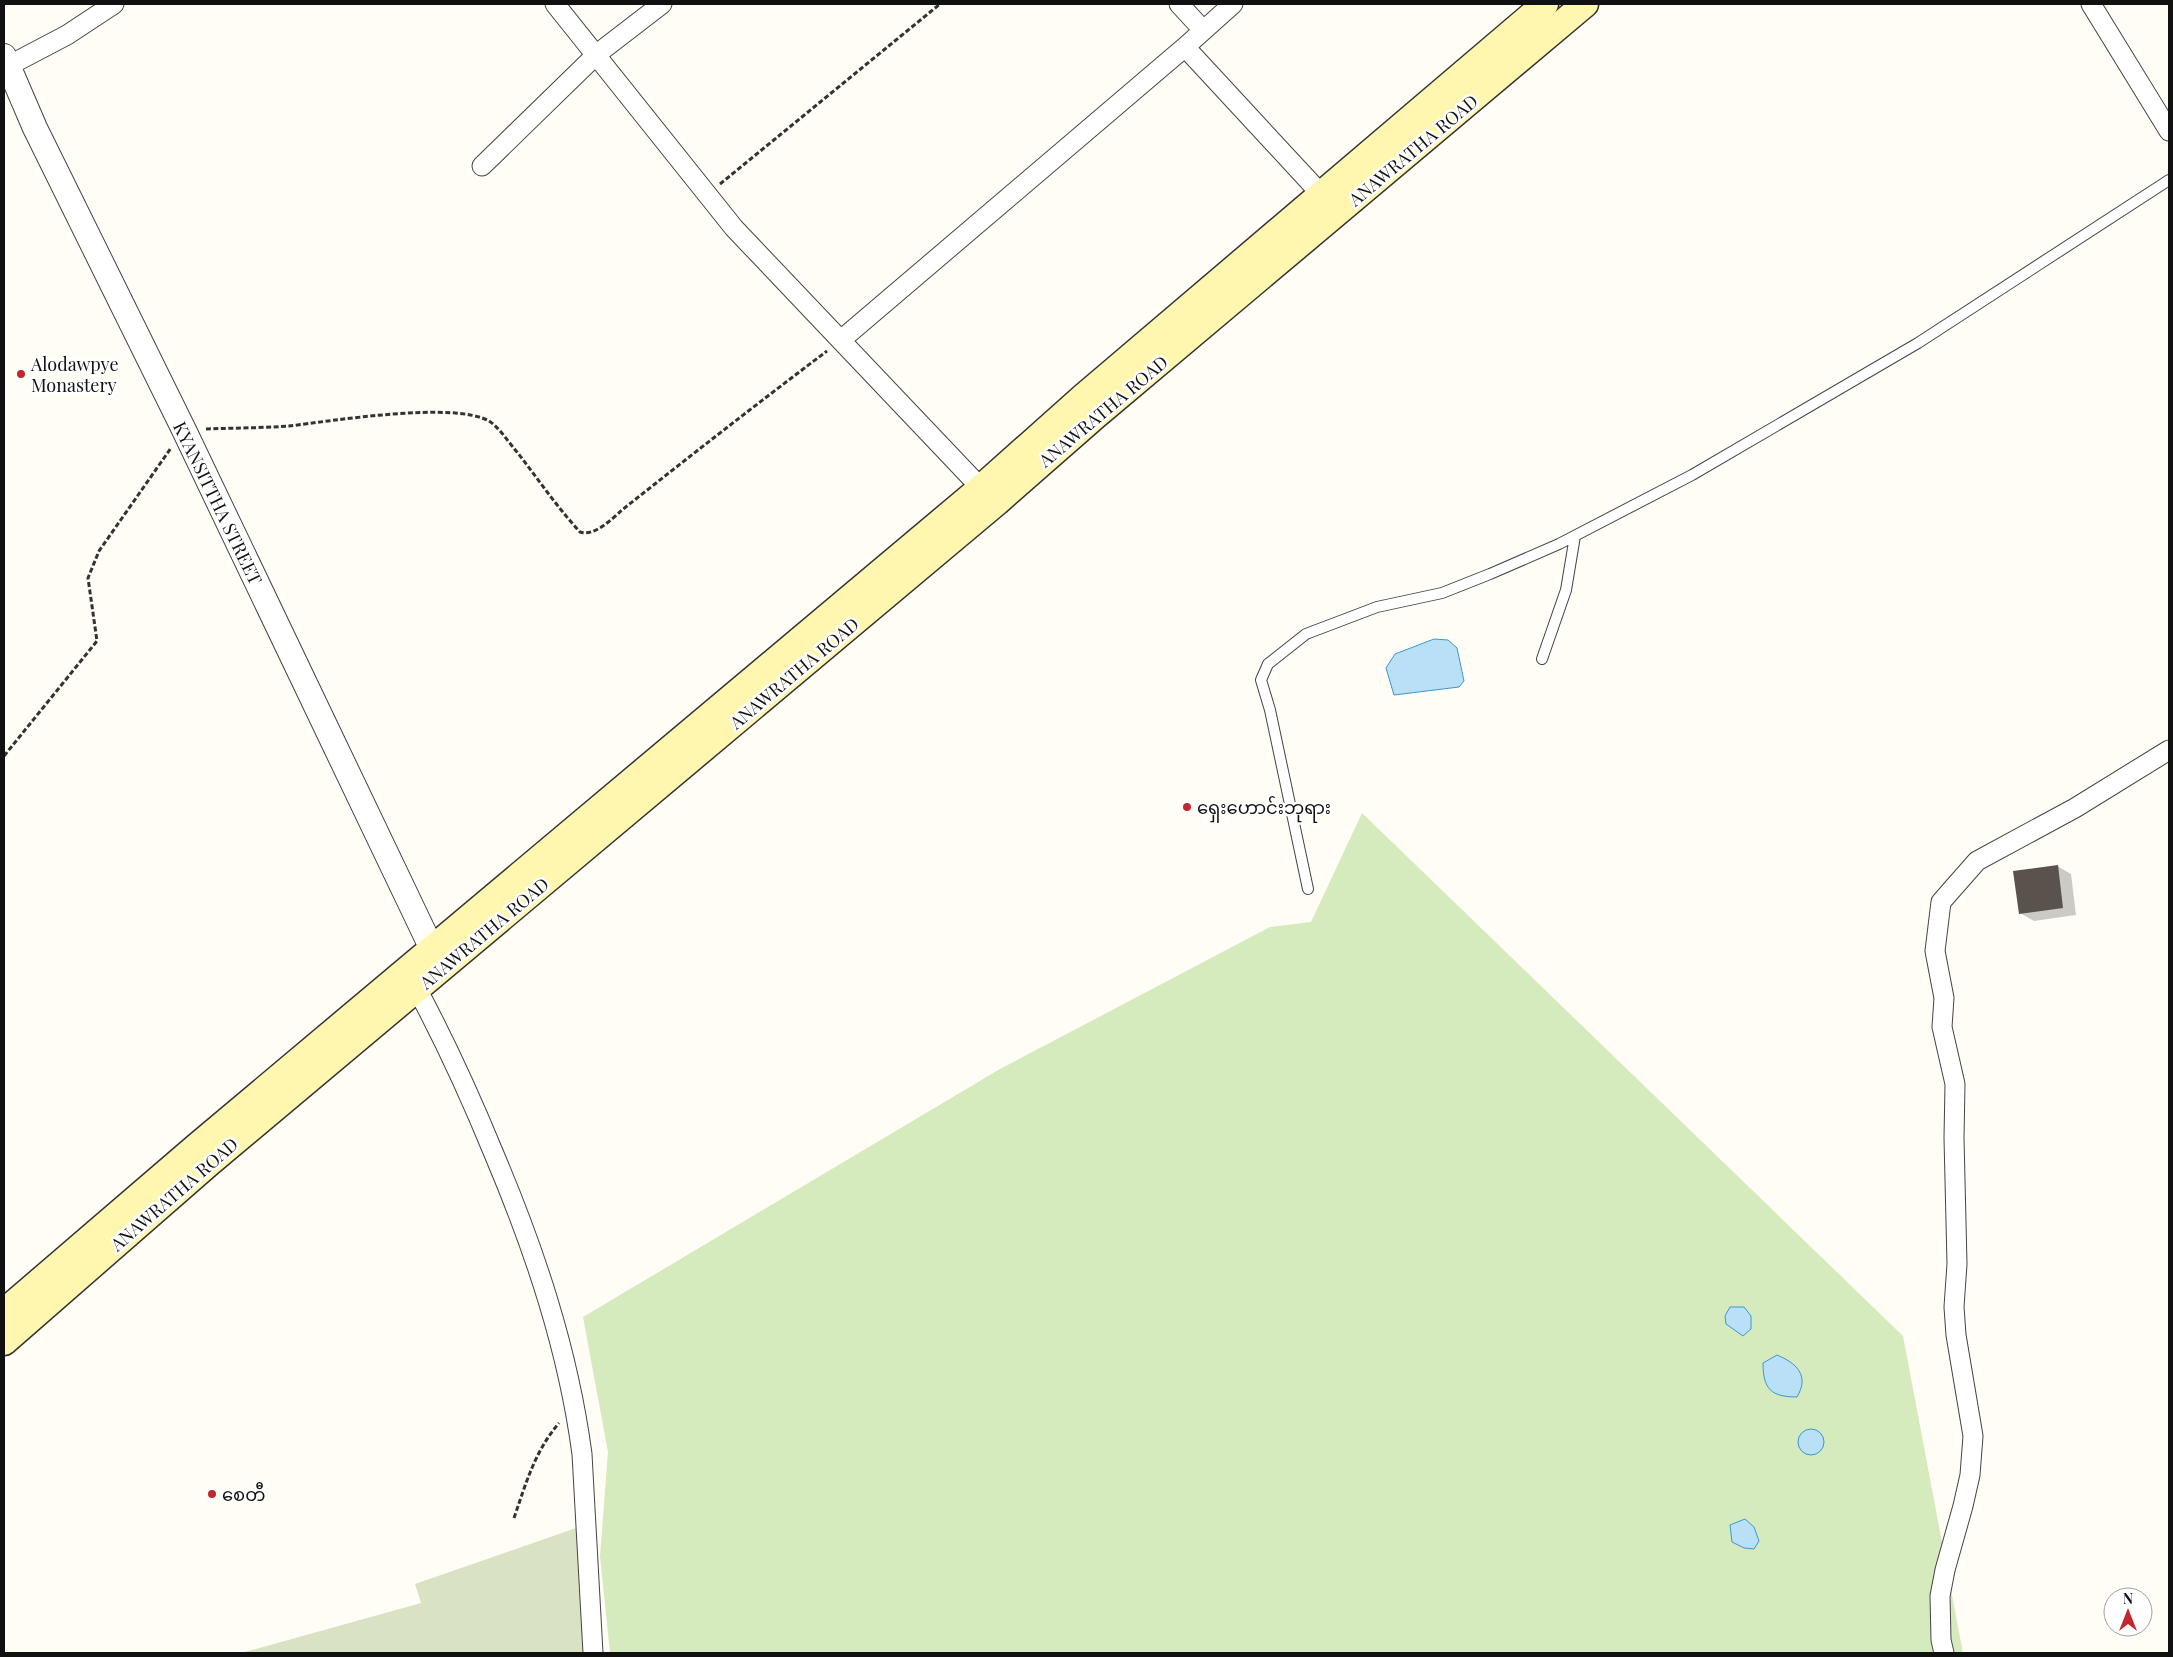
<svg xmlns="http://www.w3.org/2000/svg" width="2173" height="1657" font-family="'Playfair Display','Noto Sans Myanmar',serif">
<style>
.green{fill:#d5ebbd}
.cemetery{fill:#d9e3c4}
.water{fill:#b9e0f7;stroke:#3f96cf}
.shadow{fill:#0003}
.building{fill:#5a524d}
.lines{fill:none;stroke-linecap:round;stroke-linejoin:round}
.service-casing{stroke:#444;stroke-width:12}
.minor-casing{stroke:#444;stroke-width:21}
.tertiary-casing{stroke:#444;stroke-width:26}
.secondary-casing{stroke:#333;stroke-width:29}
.path{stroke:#333;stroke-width:3;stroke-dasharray:5 2.5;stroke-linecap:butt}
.service{stroke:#fff;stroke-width:10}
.minor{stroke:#fff;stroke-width:19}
.tertiary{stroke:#fff;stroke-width:24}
.secondary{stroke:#fff6b0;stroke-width:26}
.poi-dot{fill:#c4262e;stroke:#fff;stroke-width:2}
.labels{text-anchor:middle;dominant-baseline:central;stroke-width:5;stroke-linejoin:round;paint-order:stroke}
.street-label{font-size:18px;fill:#111;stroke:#fff}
.poi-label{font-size:18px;fill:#111;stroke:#fff;text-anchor:start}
</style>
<rect width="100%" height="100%" fill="#fffdf5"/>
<path class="green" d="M1362,813L1903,1336L1963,1653H610L600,1556L608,1452L583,1317L1000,1069L1270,927L1311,922Z"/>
<path class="cemetery" d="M579,1527L589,1653H241L421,1603L415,1584Z"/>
<path class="water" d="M1434,639L1448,640L1457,648L1464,681L1459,687L1394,695L1386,668L1395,654Z
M1730,1307H1744L1751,1316V1329L1743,1336L1726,1324L1725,1316Z
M1777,1355C1796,1363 1810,1375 1797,1397C1771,1397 1763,1389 1763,1363Z
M1798 1442a13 13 0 1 1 26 0a13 13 0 1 1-26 0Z
M1745,1519L1754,1527L1759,1541L1754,1549L1744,1548L1732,1542L1730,1525Z"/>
<path class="shadow" d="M2057,866L2071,874L2076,915L2034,921L2020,913Z"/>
<path class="building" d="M2058,865L2063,908L2019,914L2013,871Z"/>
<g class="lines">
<g class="service-casing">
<path id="service" d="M1542,659L1566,590L1575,536
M1308,889L1270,710L1261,680L1268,664L1306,634L1377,607L1442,593L1490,574L1559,544L1692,475L1918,343L2169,180"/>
</g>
<g class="minor-casing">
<path id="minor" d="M555,4L734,228L981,488
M1179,4L1203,30
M2091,4L2169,131
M1185,47L1321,194
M8,66L67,35L114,4
M482,166L597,54L662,4
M841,340L1185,47L1233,4
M417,989C446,1043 471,1098 494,1154C535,1251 568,1349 582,1454L593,1653
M1944,1653L1941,1640L1940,1596L1945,1570L1963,1506L1970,1475L1973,1436L1956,1335L1954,1307L1957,1264L1954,1138L1955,1084L1942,1027L1944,998L1935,951L1941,902L1977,861L2075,808L2169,750"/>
</g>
<g class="tertiary-casing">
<path id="tertiary" d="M4,56L35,128L184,430L432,949"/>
</g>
<g class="secondary-casing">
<path id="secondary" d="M4,1312L196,1147L981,488L1082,398L1545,4
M4,1342L209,1163L997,502L1095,416L1585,4"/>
</g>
<path class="path" d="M720,184L940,4
M206,429C233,428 262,428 289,426C332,421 454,401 489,421C499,427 509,443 517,452C538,479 557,507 580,532C594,537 612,519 622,510C690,456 758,403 827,351
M4,756L97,641L88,578L99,551L171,448
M514,1518C526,1483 535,1451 559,1423"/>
<use href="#service" class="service"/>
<use href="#minor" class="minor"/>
<use href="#tertiary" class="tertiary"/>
<use href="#secondary" class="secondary"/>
</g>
<g class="poi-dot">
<circle cx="21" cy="374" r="5"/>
<circle cx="1187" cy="807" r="5"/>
<circle cx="212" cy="1494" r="5"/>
</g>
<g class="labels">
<g class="street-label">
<text transform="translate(1413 150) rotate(-40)">ANAWRATHA ROAD</text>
<text transform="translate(1103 411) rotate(-40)">ANAWRATHA ROAD</text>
<text transform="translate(218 503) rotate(64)">KYANSITTHA STREET</text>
<text transform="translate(794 673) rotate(-40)">ANAWRATHA ROAD</text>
<text transform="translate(484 933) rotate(-40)">ANAWRATHA ROAD</text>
<text transform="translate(174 1194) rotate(-41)">ANAWRATHA ROAD</text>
</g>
<g class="poi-label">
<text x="31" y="364">Alodawpye<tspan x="31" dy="21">Monastery</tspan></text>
<text x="1197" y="807">ရှေးဟောင်းဘုရား</text>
<text x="222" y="1494">စေတီ</text>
</g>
</g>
<rect width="2173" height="1657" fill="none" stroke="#111111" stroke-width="10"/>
<g transform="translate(2128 1612)"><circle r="24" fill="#ffffff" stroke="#a0a0a0"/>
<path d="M0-4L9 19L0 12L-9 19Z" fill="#c4262e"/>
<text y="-8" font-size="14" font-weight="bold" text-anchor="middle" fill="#111111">N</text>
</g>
</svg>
